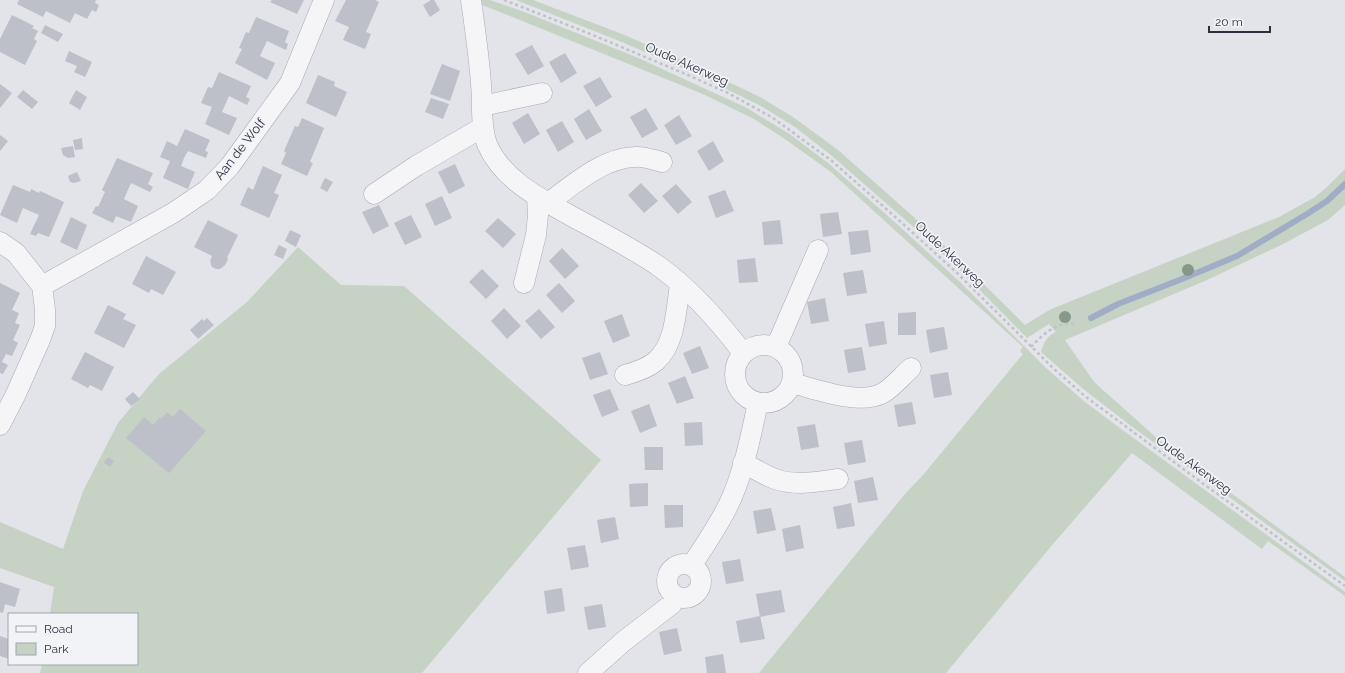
<svg xmlns="http://www.w3.org/2000/svg" width="1345" height="673" font-family="Raleway,sans-serif">
<style>
.green{fill:#c5d2c4}
.lines{fill:none;stroke-linecap:round;stroke-linejoin:round}
.stream{stroke:#a1acc6;stroke-width:6}
.building{fill:#bdbfc9}
.minor-casing{stroke:#a8aab3;stroke-width:21}
.path{stroke:#c1c2c8;stroke-width:2.5;stroke-dasharray:3 3;stroke-linecap:butt}
.minor{stroke:#f5f5f8;stroke-width:20}
.tree{fill:#869889}
.labels{text-anchor:middle;dominant-baseline:central;stroke-width:3.5;stroke-linejoin:round;paint-order:stroke}
.street-label{font-size:13px;fill:#2c2f40;stroke:#f2f3f7}
</style>
<rect width="100%" height="100%" fill="#e2e4e9"/>
<path class="green" d="M481,0H490L527,13L636,57L747,108L791,135L828,163L898,225L961,283L1046,368L1085,402L1124,431L1345,592V596L1268,541L1262,549L1132,453L1053,544L946,673H759L905,494L923,475L1023,354L1020,351L1023,347L831,172L782,137L754,119L703,94L480,4Z
M516,0H533L622,34L680,59L760,97L793,117L838,150L907,211L943,244L1025,325L1049,310L1279,217L1315,197L1327,187L1345,169V205L1328,220L1283,244L1207,280L1065,340L1094,382L1159,440L1345,577V581L1131,426L1082,388L1041,352C1044,342 1047,336 1056,332L1049,324L1027,338L960,270L910,224L832,156L795,127L761,106L694,73L617,40Z
M298,247L341,285L404,286L601,460L422,673H40L42,664H137V614H50L54,587L0,568V522L63,549L83,491L118,423L159,374L247,302Z"/>
<g class="lines">
<path class="stream" d="M1091,318L1118,304L1182,279L1237,256L1307,214L1327,201L1345,184"/>
</g>
<path class="building" d="M19,0H96L95,3L99,5L96,12L92,10L87,19L75,13L70,23L46,11L43,17L17,4Z
M272,0H304L297,14L270,2Z
M346,0H375L379,2L366,32L371,34L365,49L343,40L349,27L335,21Z
M431,0H434L440,10L430,17L423,5Z
M12,15L34,26L32,28L38,31L34,39L37,41L25,65L0,52V39Z
M256,17L289,31L285,42L288,44L286,50L267,41L260,56L275,63L267,80L235,63L242,49L239,48L246,32L249,33Z
M45,25L63,34L58,42L41,33Z
M532,45L544,66L528,75L515,54Z
M69,51L92,62L85,77L74,72L77,66L65,61Z
M565,53L577,73L561,83L549,62Z
M442,64L460,71L450,101L430,94Z
M219,72L251,86L246,97L250,99L247,105L229,96L222,112L237,118L229,135L205,124L212,107L201,103L208,87L212,88Z
M318,75L335,82L334,86L347,92L336,117L306,103Z
M600,77L612,97L596,107L583,86Z
M0,84L12,93L0,108Z
M23,90L38,102L32,109L17,97Z
M76,90L87,97L80,110L69,103Z
M431,98L449,104L443,119L425,112Z
M646,108L658,129L642,138L630,117Z
M589,109L602,131L586,140L574,119Z
M528,113L540,134L524,144L512,123Z
M679,115L692,136L676,145L664,125Z
M302,118L324,128L310,162L313,163L307,176L281,164L286,153L284,151L295,126L298,127Z
M562,121L574,142L558,152L546,130Z
M185,129L210,140L205,151L208,152L206,158L188,151L184,158L181,166L195,172L188,189L163,178L170,161L160,157L167,141L177,146Z
M0,135L8,141L0,151Z
M82,138L83,149L75,150L73,140Z
M713,141L724,161L709,171L697,151Z
M73,146L75,157L68,158L63,155L61,148Z
M117,158L153,173L148,184L153,187L150,192L131,183L127,192L124,199L138,206L131,222L116,216L113,223L92,213L96,206L98,207L105,192L102,190Z
M455,164L465,186L449,194L438,172Z
M263,166L282,175L274,193L279,195L269,218L240,205L248,187L253,190Z
M77,172L81,181L74,183L70,182L68,176Z
M325,178L333,182L327,192L320,188Z
M641,183L658,201L644,213L628,195Z
M676,184L692,202L678,214L662,196Z
M13,185L30,192L31,189L39,193L40,191L64,202L49,237L38,233L36,236L30,234L39,215L23,208L17,223L0,215Z
M725,190L734,211L716,218L708,196Z
M442,196L452,218L435,226L425,204Z
M379,205L389,226L373,234L362,212Z
M838,212L842,234L823,237L820,214Z
M411,215L422,237L405,245L394,223Z
M71,217L87,225L77,250L60,242Z
M498,218L516,234L503,248L485,231Z
M208,220L238,235L227,258L228,259L225,265L220,269H216L212,267L210,261L212,256L194,247Z
M780,220L783,244L764,245L762,222Z
M290,230L301,235L296,247L285,241Z
M868,230L871,252L851,255L848,232Z
M279,245L287,249L283,259L274,255Z
M562,248L579,266L565,279L549,261Z
M146,256L176,272L163,295L151,289L149,293L132,284Z
M755,258L758,282L739,283L737,260Z
M482,269L499,286L486,299L469,282Z
M863,270L867,293L847,296L843,273Z
M0,283L20,293L12,310L19,313L15,323L20,325L13,340L18,343L12,356L6,354L2,362L8,365L3,374L0,373Z
M559,283L575,301L562,313L546,295Z
M825,298L829,321L811,324L807,302Z
M108,305L126,314L123,319L136,325L124,348L94,333Z
M504,308L521,326L507,339L491,321Z
M539,309L555,327L541,339L525,321Z
M916,312V335H898V313Z
M622,314L630,336L613,343L604,321Z
M207,318L214,325L198,339L190,330L202,319L204,321Z
M884,321L887,344L869,347L865,324Z
M944,327L948,349L930,353L926,330Z
M700,346L709,368L692,374L683,353Z
M862,347L866,370L848,373L844,350Z
M85,352L114,367L102,391L90,385L88,388L71,379Z
M600,352L608,374L590,380L582,358Z
M948,372L952,395L934,398L930,375Z
M685,376L694,398L677,404L668,383Z
M610,389L619,410L602,417L593,395Z
M133,392L140,399L131,406L125,399Z
M912,402L916,424L898,427L894,405Z
M649,404L657,426L640,433L631,411Z
M180,409L206,431L169,473L126,438L144,417L153,425L160,417L161,419L167,412L173,417Z
M702,422L703,445L685,446L684,423Z
M815,424L819,447L801,450L797,427Z
M862,440L866,462L848,465L844,443Z
M644,447H663V470H645Z
M108,457L114,461L110,467L104,463Z
M873,477L878,500L858,503L854,481Z
M648,483V506L630,507L629,484Z
M851,503L855,526L837,529L833,507Z
M664,505H683V527L665,528Z
M771,508L776,530L757,534L753,511Z
M615,517L619,539L601,543L597,520Z
M800,525L804,548L786,552L782,529Z
M585,545L589,567L571,570L567,548Z
M740,559L744,581L726,584L722,562Z
M0,582L20,589L15,607L5,604L3,613L0,612Z
M562,588L565,611L547,614L544,591Z
M781,590L785,612L760,617L756,594Z
M602,604L606,627L588,630L584,607Z
M760,616L765,639L740,643L736,621Z
M677,628L682,651L664,655L659,632Z
M0,636L9,639V659L0,656Z
M723,654L726,673H707L705,657Z"/>
<g class="lines">
<g class="minor-casing">
<path id="minor" d="M471,0C475,28 479,56 481,84C483,104 480,125 487,144C502,180 541,199 573,217C601,232 630,247 657,265C691,289 718,320 743,353
M482,106L542,93
M374,194L416,166L483,127
M548,203C573,185 602,158 635,157C644,156 653,160 662,162
M0,242L16,253L42,286L45,309V326L40,340L15,396L0,425
M524,283L536,235L538,215L537,197
M42,286L173,213L207,190L230,166L290,83L324,0
M735 374a29 29 0 1 1 58 0a29 29 0 1 1-58 0Z
M776,347L818,250
M625,375C636,372 648,368 656,361C676,343 676,309 680,285
M792,383C816,389 860,406 883,393C893,387 902,376 911,368
M743,463C754,468 764,475 775,479C795,486 817,482 838,479
M667 581a17 17 0 1 1 34 0a17 17 0 1 1-34 0Z
M692,565C706,543 722,521 732,497C745,467 751,434 758,403
M588,673L624,641L672,604L675,596"/>
</g>
<path class="path" d="M504,0L588,33L688,75L728,93L773,118L832,161L902,223L956,272L1054,369L1086,397L1205,485L1345,586
M1031,347C1043,334 1057,321 1076,324"/>
<use href="#minor" class="minor"/>
</g>
<g class="tree">
<circle cx="1188" cy="270" r="6"/>
<circle cx="1065" cy="317" r="6"/>
</g>
<g class="labels">
<g class="street-label">
<text transform="translate(687 64) rotate(24)">Oude Akerweg</text>
<text transform="translate(240 149) rotate(-52)">Aan de Wolf</text>
<text transform="translate(950 254) rotate(43)">Oude Akerweg</text>
<text transform="translate(1194 465) rotate(36)">Oude Akerweg</text>
</g>
</g>
<rect x="8" y="613" width="130" height="52" fill="#f2f3f7" stroke="#a3a5ae"/>
<rect x="16" y="626" width="20" height="6" fill="#f5f5f8" stroke="#a3a5ae"/>
<text x="44" y="633" font-size="12" fill="#2c2f40">Road</text>
<rect x="16" y="643" width="20" height="12" fill="#c5d2c4" stroke="#a3a5ae"/>
<text x="44" y="653" font-size="12" fill="#2c2f40">Park</text>
<path d="M1209 26v6h61v-6" fill="none" stroke="#2c2f40" stroke-width="2"/>
<text x="1215" y="26" font-size="12" fill="#2c2f40" stroke="#f2f3f7" stroke-width="3" paint-order="stroke">20 m</text>
</svg>
